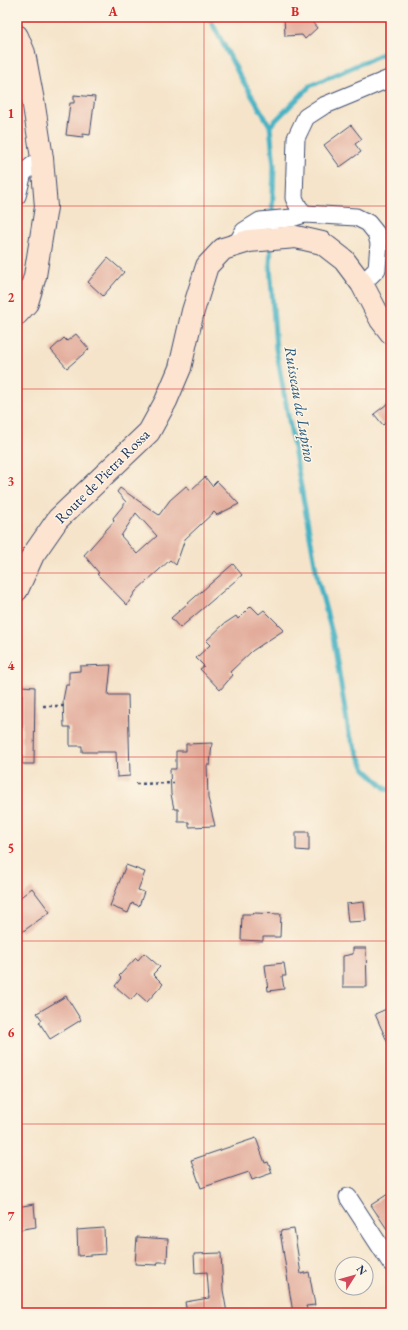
<svg xmlns="http://www.w3.org/2000/svg" width="408" height="1330" viewBox="0 0 408 1330" font-family="'EB Garamond',serif">
<style>
.lines{fill:none;stroke-linecap:round;stroke-linejoin:round}
.stream{stroke:#46b2c4;stroke-width:5}
.building{fill:#e2aa9a;fill-rule:evenodd}
.street-casing{stroke:#3c4a6e;stroke-width:19}
.secondary-casing{stroke:#3c4a6e;stroke-width:24}
.path{stroke:#3c4a6e;stroke-width:2.5;stroke-dasharray:3 3;stroke-linecap:butt}
.street{stroke:#fff;stroke-width:17}
.secondary{stroke:#fde4d1;stroke-width:22}
.grid{fill:none;stroke:#d62828;stroke-width:1;stroke-opacity:0.55}
.labels{text-anchor:middle;dominant-baseline:central;stroke-width:3;stroke-linejoin:round;paint-order:stroke}
.street-label{font-size:15px;fill:#1b2f5e;stroke:#fcf5e5}
.water-label{font-size:16px;font-style:italic;fill:#28567d;stroke:#fcf5e5}
.neatline{fill:none;stroke:#d62828;stroke-width:1.5}
.grid-label{font-size:13px;text-anchor:middle;font-weight:bold;fill:#d62828}
</style>
<rect width="100%" height="100%" fill="#fcf5e5"/>
<filter id="ink" filterUnits="userSpaceOnUse"><feTurbulence type="fractalNoise" baseFrequency=".025" numOctaves="2"/><feDisplacementMap in="SourceGraphic" scale="8" xChannelSelector="R" yChannelSelector="G"/><feConvolveMatrix kernelMatrix="1 2 1 2 8 2 1 2 1" color-interpolation-filters="sRGB"/></filter>
<filter id="wash" filterUnits="userSpaceOnUse"><feTurbulence type="fractalNoise" baseFrequency=".012" numOctaves="4" result="noise"/><feDisplacementMap in="SourceGraphic" scale="16" xChannelSelector="R" yChannelSelector="G"/><feGaussianBlur stdDeviation="0.9" result="paint"/><feColorMatrix in="noise" values="0 0 0 0 0 0 0 0 0 0 0 0 0 0 0 0 0 1.4 0 .05"/><feComposite in="paint" operator="in"/></filter>
<g filter="url(#wash)">
<rect width="100%" height="100%" fill="#f5e4ca"/>
<g class="lines">
<!-- stream -->
<path class="stream" d="M 209,17 L 240,76 L 270,126 L 274,166 L 272,218
M 270,126 L 310,86 L 391,50
M 271,244 L 270,265 L 276,349 L 318,580 L 333,637 L 349,734 L 365,769 L 385,788 L 391,791"/>
</g>
<g id="blocks">
<!-- building -->
<path class="building" d="M 284,17 L 308,17 L 317,28 L 305,39 L 302,35 L 285,36 Z
M 74,95 L 95,97 L 90,135 L 83,134 L 83,137 L 66,135 L 70,103 L 74,103 Z
M 351,125 L 362,139 L 355,144 L 361,152 L 340,167 L 324,145 Z
M 108,258 L 124,272 L 103,296 L 88,282 Z
M 76,334 L 89,349 L 67,368 L 51,350 L 64,338 L 67,341 Z
M 391,401 L 391,418 L 383,425 L 374,414 Z
M 205,477 L 212,486 L 217,481 L 239,504 L 217,515 L 214,512 L 185,539 L 176,565 L 170,560 L 136,591 L 127,605 L 97,574 L 99,573 L 84,555 L 114,521 L 113,518 L 126,502 L 117,492 L 120,488 L 159,515 L 170,500 L 186,486 L 191,490 ZM 136,513 L 157,536 L 137,554 L 121,536 Z
M 233,564 L 242,575 L 180,628 L 171,618 Z
M 251,606 L 259,614 L 264,610 L 284,630 L 252,651 L 230,672 L 233,675 L 220,690 L 200,669 L 204,666 L 196,658 L 210,645 L 206,641 L 224,624 L 236,616 L 238,619 Z
M 111,665 L 108,695 L 128,695 L 130,776 L 117,777 L 116,752 L 82,752 L 82,746 L 70,746 L 70,727 L 64,727 L 63,700 L 66,685 L 69,685 L 69,672 L 80,671 L 80,666 Z
M 22,686 L 35,687 L 34,764 L 22,764 Z
M 212,743 L 210,765 L 207,765 L 208,798 L 215,826 L 189,827 L 189,822 L 178,822 L 178,809 L 174,809 L 171,794 L 170,769 L 176,769 L 176,751 L 186,751 L 186,744 Z
M 296,832 L 309,832 L 309,851 L 296,850 Z
M 126,865 L 145,872 L 138,890 L 144,892 L 139,906 L 132,903 L 128,913 L 110,906 Z
M 32,888 L 50,912 L 22,932 L 17,926 L 17,900 Z
M 364,902 L 366,921 L 348,922 L 346,904 Z
M 254,913 L 281,914 L 280,937 L 263,937 L 263,941 L 241,940 L 242,914 L 253,914 Z
M 353,948 L 366,948 L 367,987 L 343,987 L 343,956 L 353,954 Z
M 144,953 L 160,967 L 153,974 L 163,984 L 147,1002 L 137,993 L 131,1000 L 115,986 L 121,978 L 119,976 L 136,958 L 138,960 Z
M 284,963 L 286,976 L 282,976 L 284,989 L 268,991 L 265,965 Z
M 66,996 L 81,1020 L 50,1039 L 39,1022 L 42,1020 L 37,1013 Z
M 391,1007 L 391,1050 L 375,1014 Z
M 256,1138 L 265,1163 L 268,1162 L 272,1173 L 252,1180 L 249,1172 L 201,1188 L 191,1160 Z
M 391,1192 L 391,1235 L 371,1205 Z
M 34,1204 L 36,1227 L 17,1230 L 17,1207 Z
M 104,1228 L 105,1254 L 78,1256 L 77,1230 Z
M 294,1229 L 301,1274 L 309,1272 L 315,1305 L 306,1306 L 308,1313 L 293,1313 L 280,1231 Z
M 137,1237 L 168,1239 L 167,1262 L 158,1262 L 157,1265 L 135,1264 Z
M 221,1253 L 223,1290 L 227,1313 L 187,1313 L 185,1302 L 209,1298 L 207,1272 L 195,1273 L 194,1254 Z"/>
</g>
</g>
<g filter="url(#ink)">
<use href="#blocks" fill-opacity="0" stroke="#3c4a6e" stroke-width="1"/>
<g class="lines">
<defs>
<path id="street" d="M 17,196 L 23,173 L 42,158
M 236,245 L 244,231 L 260,221 L 292,218 L 305,214
M 362,284 L 377,269 L 379,243 L 376,233 L 368,223 L 356,217 L 305,214 L 299,208 L 294,198 L 296,138 L 306,117 L 323,106 L 391,78
M 348,1197 L 391,1263"/>
<path id="secondary" d="M 17,36 L 24,53 L 34,106 L 42,158 L 46,207 L 35,276 L 27,303 L 17,314
M 17,590 L 33,555 L 58,519 L 149,432 L 166,401 L 180,368 L 193,311 L 207,266 L 223,249 L 249,241 L 296,237 L 322,243 L 344,260 L 362,284 L 381,320 L 391,333"/>
</defs>
<!-- street casing -->
<use href="#street" class="street-casing"/>
<!-- secondary casing -->
<use href="#secondary" class="secondary-casing"/>
<!-- path -->
<path class="path" d="M 43,706 L 67,706
M 136,784 L 174,783"/>
<!-- street -->
<use href="#street" class="street"/>
<!-- secondary -->
<use href="#secondary" class="secondary"/>
</g>
</g>
<!-- grid -->
<path class="grid" d="M 204,17 L 204,1313M 17,206 L 391,206M 17,389 L 391,389M 17,573 L 391,573M 17,757 L 391,757M 17,941 L 391,941M 17,1124 L 391,1124"/>
<g class="labels">
<!-- street labels -->
<g class="street-label">
<text transform="translate(102 476) rotate(-45)">Route de Pietra Rossa</text>
</g>
<!-- water labels -->
<g class="water-label">
<text transform="translate(300 404) rotate(80)">Ruisseau de Lupino</text>
</g>
</g>
<!-- margin -->
<rect width="408" height="1330" fill="none" stroke="#fcf5e5" stroke-width="44"/>
<!-- north arrow -->
<g transform="translate(354 1276) rotate(53)"><circle r="19" fill="#fcf5e5" stroke="#a2a6af"/>
<path d="M0-3L7 15L0 10L-7 15Z" fill="#d1495b"/>
<text y="-6" font-size="11" font-weight="bold" text-anchor="middle" fill="#1b2f5e">N</text>
</g>
<rect x="22" y="22" width="364" height="1286" class="neatline"/>
<g class="grid-label">
<text x="113" y="16">A</text>
<text x="295" y="16">B</text>
<text x="11" y="118">1</text>
<text x="11" y="302">2</text>
<text x="11" y="486">3</text>
<text x="11" y="670">4</text>
<text x="11" y="853">5</text>
<text x="11" y="1037">6</text>
<text x="11" y="1221">7</text>
</g>
</svg>
